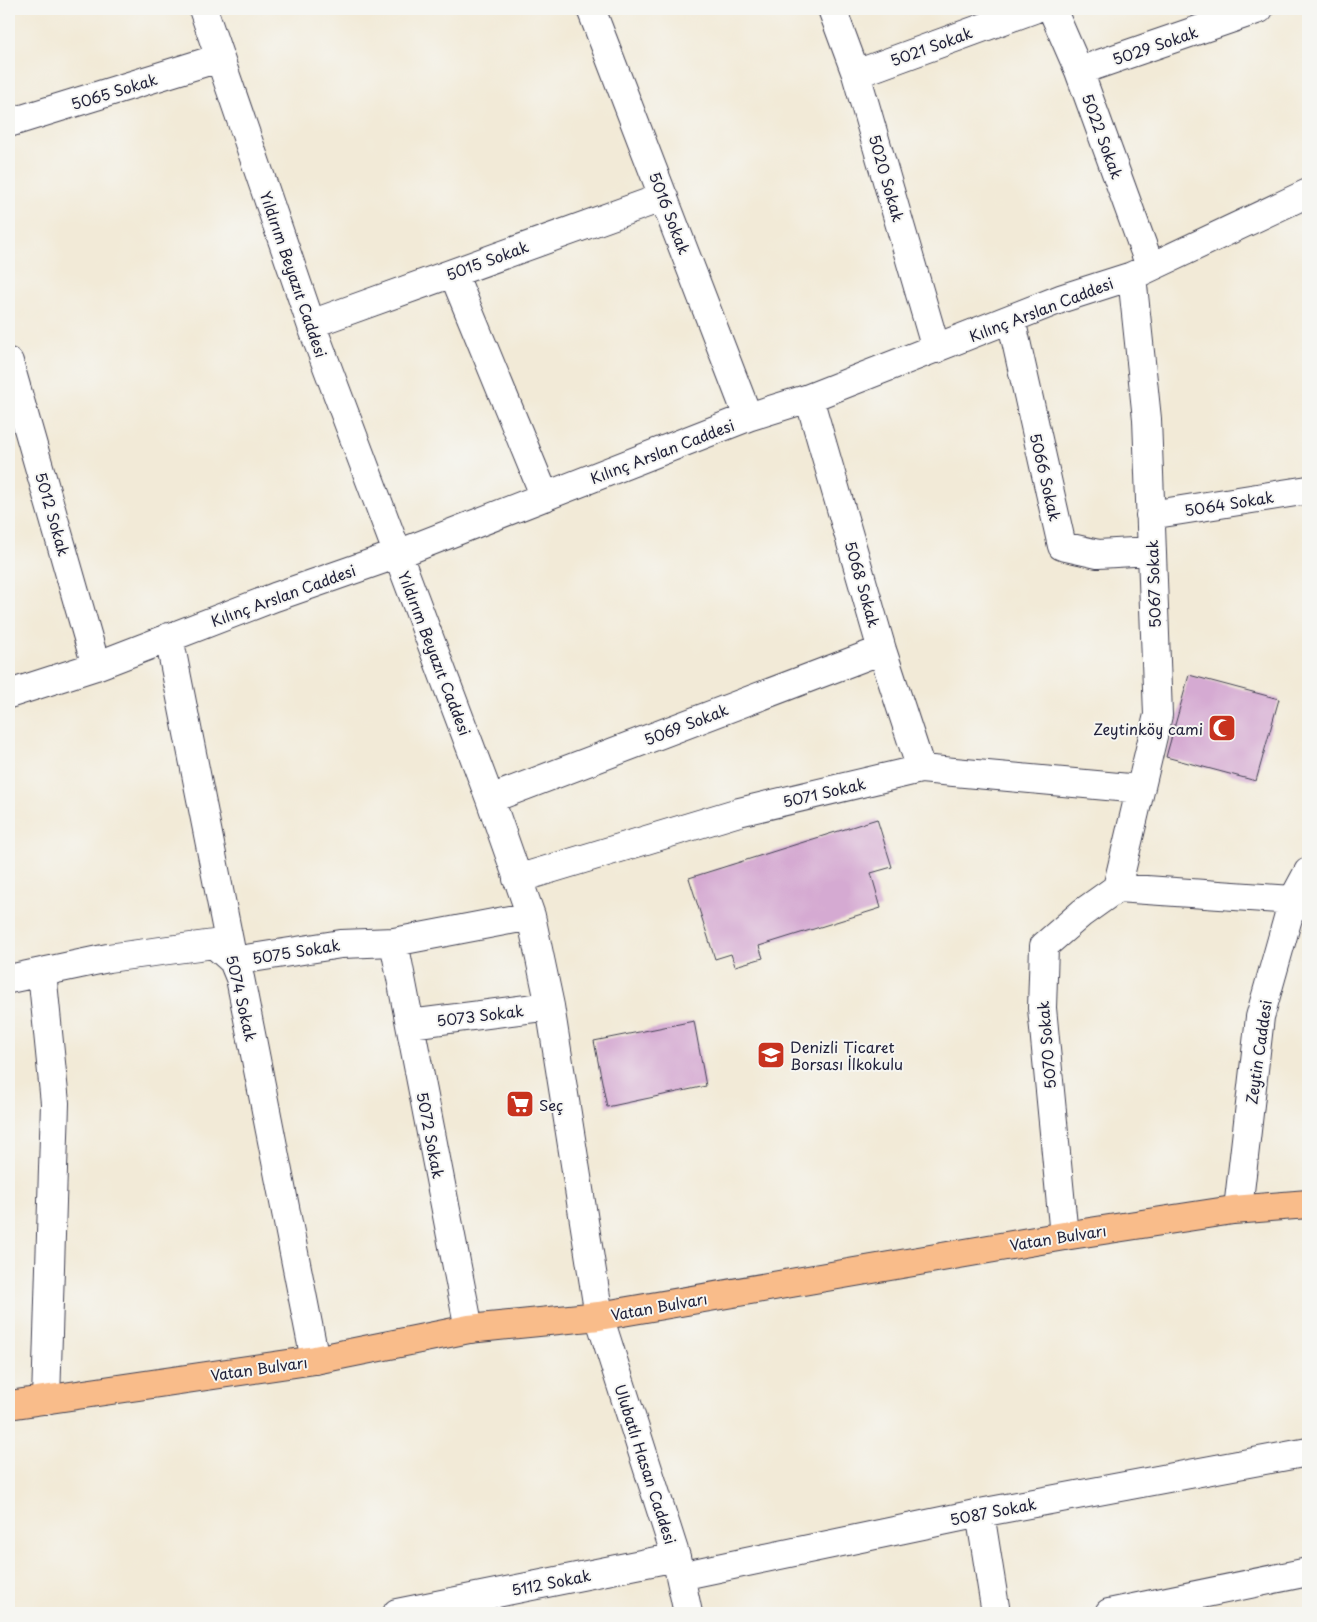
<svg xmlns="http://www.w3.org/2000/svg" width="1317" height="1622" viewBox="0 0 1317 1622" font-family="'Playpen Sans',sans-serif">
<style>
.building{fill:#d5aad2}
.lines{fill:none;stroke-linecap:round;stroke-linejoin:round}
.minor-casing{stroke:#414052;stroke-width:30}
.major-casing{stroke:#414052;stroke-width:30}
.minor{stroke:#fff;stroke-width:28}
.major{stroke:#f9bc8a;stroke-width:28}
.labels{text-anchor:middle;dominant-baseline:central;stroke-width:4;stroke-linejoin:round;paint-order:stroke}
.street-label{font-size:15px;fill:#22223b;stroke:#f6f6f2}
.poi-label{font-size:15px;fill:#22223b;stroke:#f6f6f2;text-anchor:start}
</style>
<rect width="100%" height="100%" fill="#f6f6f2"/>
<filter id="ink" filterUnits="userSpaceOnUse"><feTurbulence type="fractalNoise" baseFrequency=".02" numOctaves="2"/><feDisplacementMap in="SourceGraphic" scale="10" xChannelSelector="R" yChannelSelector="G"/><feConvolveMatrix kernelMatrix="1 2 1 2 8 2 1 2 1" color-interpolation-filters="sRGB"/></filter>
<filter id="wash" filterUnits="userSpaceOnUse"><feTurbulence type="fractalNoise" baseFrequency=".0096" numOctaves="4" result="noise"/><feDisplacementMap in="SourceGraphic" scale="20" xChannelSelector="R" yChannelSelector="G"/><feGaussianBlur stdDeviation="1.12" result="paint"/><feColorMatrix in="noise" values="0 0 0 0 0 0 0 0 0 0 0 0 0 0 0 0 0 1.4 0 .05"/><feComposite in="paint" operator="in"/></filter>
<g filter="url(#wash)">
<rect width="100%" height="100%" fill="#f2ead7"/>
<g id="blocks">
<!-- building -->
<path class="building" d="M 1189,675 L 1279,699 L 1256,781 L 1166,757 Z
M 877,819 L 892,867 L 871,873 L 881,908 L 759,946 L 763,958 L 735,966 L 731,954 L 715,959 L 689,878 Z
M 694,1021 L 706,1086 L 607,1107 L 594,1041 Z"/>
</g>
</g>
<g filter="url(#ink)">
<use href="#blocks" fill-opacity="0" stroke="#414052" stroke-width="1"/>
<g class="lines">
<defs>
<path id="minor" d="M 203,9 L 311,324 L 490,799 L 531,916 L 550,1006 L 599,1316 L 676,1557 L 688,1613
M 591,9 L 748,417
M 832,9 L 856,74 L 936,349
M 1052,9 L 1079,71 L 1150,266
M 1079,71 L 1259,9
M 856,74 L 1034,9
M 9,123 L 219,58
M 453,273 L 545,497
M 1011,319 L 1062,546 L 1098,554 L 1151,551
M 311,324 L 664,197
M 9,362 L 96,666
M 809,398 L 882,650 L 921,769
M 1150,515 L 1308,490
M 169,637 L 233,961 L 240,978 L 315,1360
M 9,694 L 96,666 L 275,597 L 398,554 L 748,417 L 809,398 L 1063,298 L 1132,276 L 1308,193
M 490,799 L 882,650
M 517,879 L 739,812 L 921,769 L 1140,789
M 1117,888 L 1158,715 L 1147,419 L 1132,276
M 1117,888 L 1293,900 L 1308,907
M 394,942 L 469,1329
M 42,972 L 55,1103 L 46,1400
M 9,979 L 108,958 L 214,944 L 233,961 L 341,944 L 394,942 L 531,916
M 410,1024 L 550,1006
M 1238,1209 L 1260,1017 L 1293,900 L 1308,872
M 1064,1236 L 1042,1008 L 1044,946 L 1082,913 L 1117,888
M 980,1513 L 996,1613
M 680,1576 L 980,1513 L 1308,1452
M 397,1613 L 676,1557
M 1109,1613 L 1308,1572"/>
<path id="major" d="M 9,1405 L 315,1360 L 469,1329 L 599,1316 L 1064,1236 L 1233,1210 L 1308,1204"/>
</defs>
<!-- minor casing -->
<use href="#minor" class="minor-casing"/>
<!-- major casing -->
<use href="#major" class="major-casing"/>
<!-- minor -->
<use href="#minor" class="minor"/>
<!-- major -->
<use href="#major" class="major"/>
</g>
</g>
<!-- icons -->
<defs>
<symbol id="mosque-square" viewBox="-11 -11 22 22"><rect x="-9" y="-9" width="18" height="18" rx="4" fill="#c8321e" stroke="#f6f6f2"/><path d="M3.5-4.9A6 6 0 1 0 3.5 4.9A5 5 0 1 1 3.5-4.9Z" fill="#fff"/></symbol>
<symbol id="school-square" viewBox="-11 -11 22 22"><rect x="-9" y="-9" width="18" height="18" rx="4" fill="#c8321e" stroke="#f6f6f2"/><path d="M0-5L7-2L0 1L-7-2ZM-4 1L0 2.5L4 1V4Q0 6-4 4Z" fill="#fff"/></symbol>
<symbol id="supermarket-square" viewBox="-11 -11 22 22"><rect x="-9" y="-9" width="18" height="18" rx="4" fill="#c8321e" stroke="#f6f6f2"/><path d="M-6-5.5h2.5l.6 2H6L4.5 2H-2.5L-4.4-4H-6ZM-1.5 3.2a1.3 1.3 0 1 0 .1 0ZM3 3.2a1.3 1.3 0 1 0 .1 0Z" fill="#fff"/></symbol>
</defs>
<g fill-rule="evenodd">
<use href="#mosque-square" x="1206" y="712" width="32" height="32"/>
<use href="#school-square" x="755" y="1039" width="32" height="32"/>
<use href="#supermarket-square" x="504" y="1088" width="32" height="32"/>
</g>
<g class="labels">
<!-- street labels -->
<g class="street-label">
<text transform="translate(1155 45) rotate(-19)">5029 Sokak</text>
<text transform="translate(931 46) rotate(-20)">5021 Sokak</text>
<text transform="translate(114 91) rotate(-17)">5065 Sokak</text>
<text transform="translate(1103 136) rotate(70)">5022 Sokak</text>
<text transform="translate(887 178) rotate(74)">5020 Sokak</text>
<text transform="translate(670 213) rotate(69)">5016 Sokak</text>
<text transform="translate(487 260) rotate(-20)">5015 Sokak</text>
<text transform="translate(294 274) rotate(71)">Yıldırım Beyazıt Caddesi</text>
<text transform="translate(1041 309) rotate(-21)">Kılınç Arslan Caddesi</text>
<text transform="translate(662 451) rotate(-21)">Kılınç Arslan Caddesi</text>
<text transform="translate(1046 477) rotate(77)">5066 Sokak</text>
<text transform="translate(1229 503) rotate(-9)">5064 Sokak</text>
<text transform="translate(53 514) rotate(74)">5012 Sokak</text>
<text transform="translate(863 584) rotate(74)">5068 Sokak</text>
<text transform="translate(1153 584) rotate(-92)">5067 Sokak</text>
<text transform="translate(283 595) rotate(-20)">Kılınç Arslan Caddesi</text>
<text transform="translate(435 653) rotate(69)">Yıldırım Beyazıt Caddesi</text>
<text transform="translate(686 724) rotate(-21)">5069 Sokak</text>
<text transform="translate(824 792) rotate(-13)">5071 Sokak</text>
<text transform="translate(296 951) rotate(-9)">5075 Sokak</text>
<text transform="translate(242 998) rotate(77)">5074 Sokak</text>
<text transform="translate(480 1015) rotate(-7)">5073 Sokak</text>
<text transform="translate(1046 1045) rotate(-95)">5070 Sokak</text>
<text transform="translate(1258 1052) rotate(-82)">Zeytin Caddesi</text>
<text transform="translate(431 1135) rotate(79)">5072 Sokak</text>
<text transform="translate(1058 1237) rotate(-9)">Vatan Bulvarı</text>
<text transform="translate(659 1306) rotate(-10)">Vatan Bulvarı</text>
<text transform="translate(259 1368) rotate(-8)">Vatan Bulvarı</text>
<text transform="translate(646 1464) rotate(72)">Ulubatlı Hasan Caddesi</text>
<text transform="translate(993 1511) rotate(-11)">5087 Sokak</text>
<text transform="translate(551 1582) rotate(-11)">5112 Sokak</text>
</g>
<!-- poi labels -->
<g class="poi-label">
<text x="1203" y="728" text-anchor="end">Zeytinköy cami</text>
<text x="790" y="1046">Denizli Ticaret<tspan x="790" dy="17">Borsası İlkokulu</tspan></text>
<text x="539" y="1104">Seç</text>
</g>
</g>
<!-- margin -->
<rect width="1317" height="1622" fill="none" stroke="#f6f6f2" stroke-width="30"/>
</svg>
